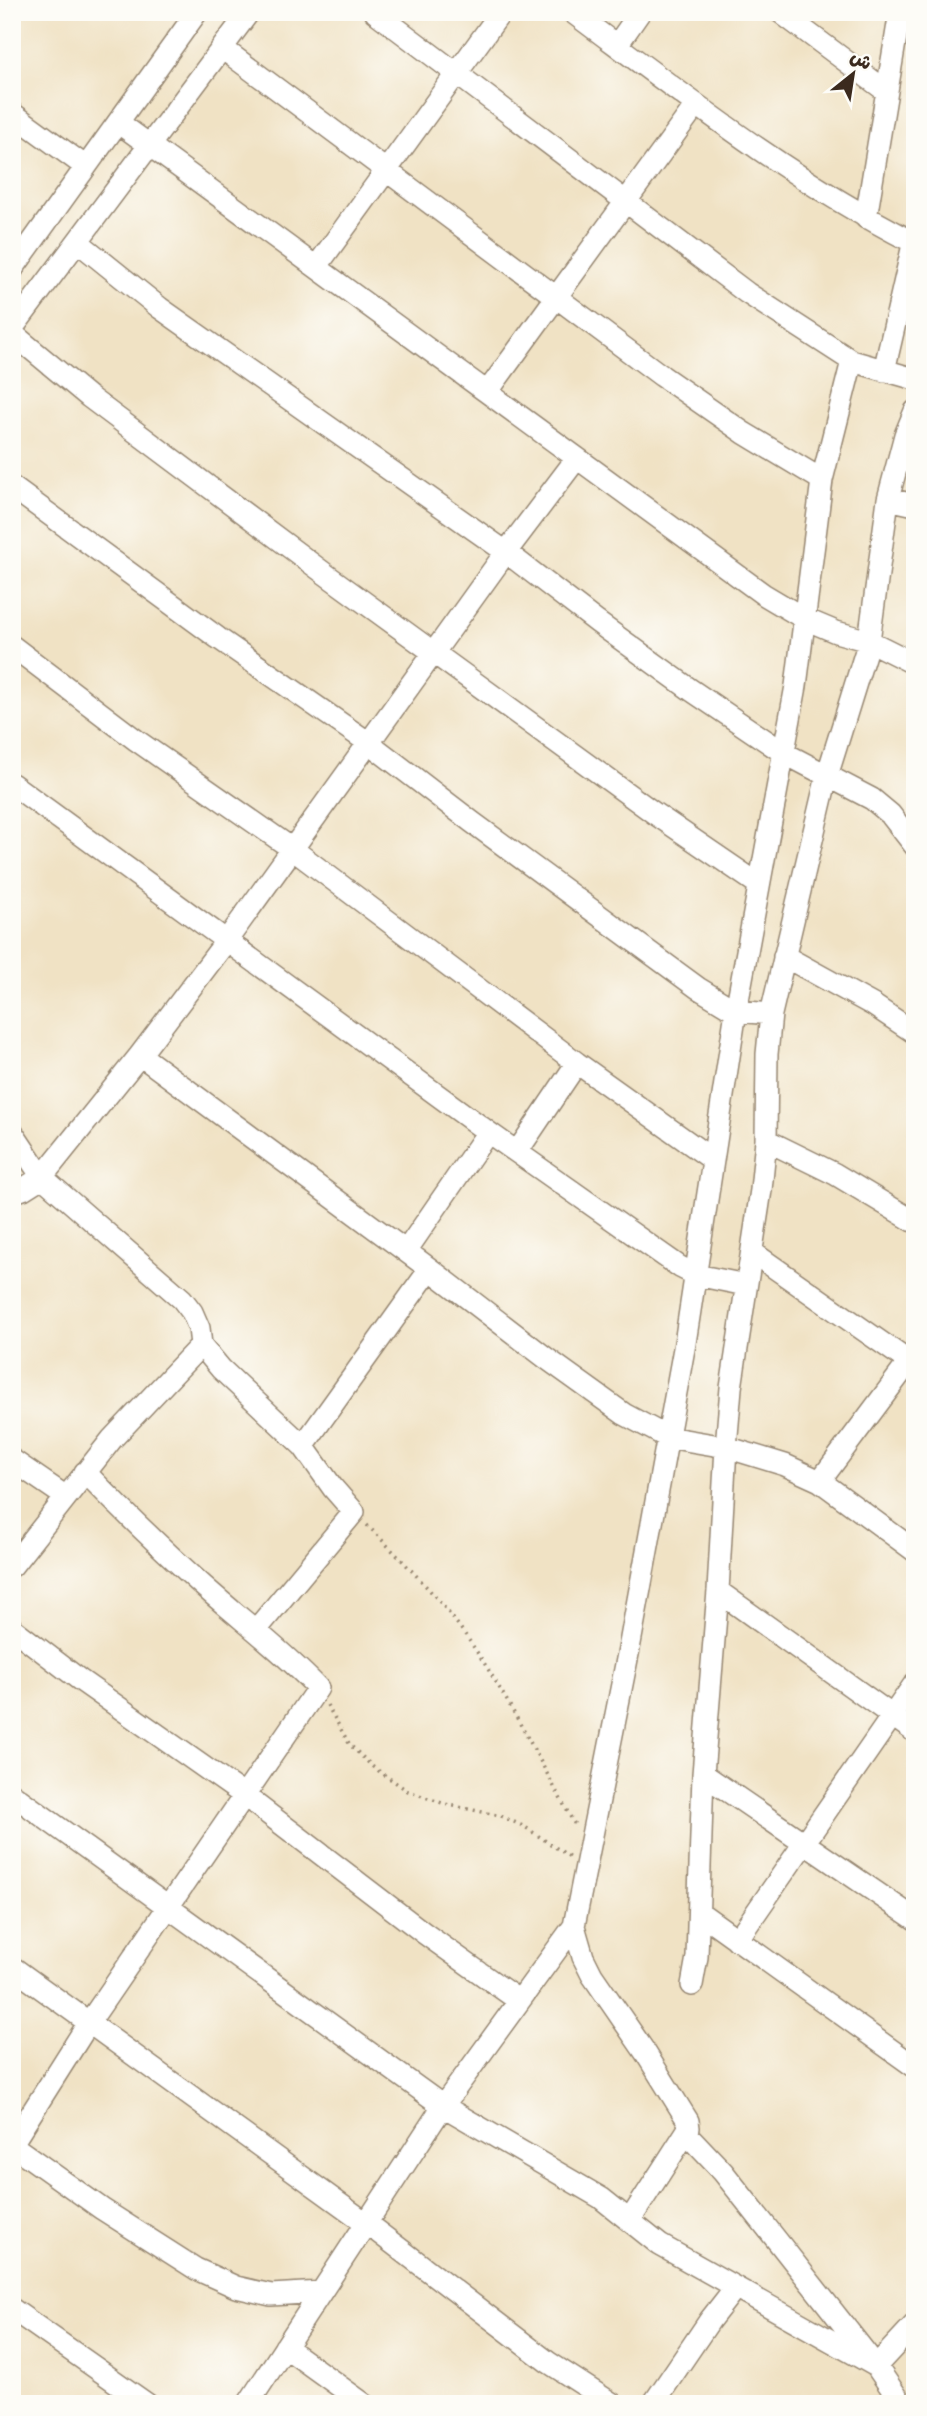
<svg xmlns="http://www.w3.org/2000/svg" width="927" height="2416" viewBox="0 0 927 2416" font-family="Pangolin,'Playpen Sans Arabic',sans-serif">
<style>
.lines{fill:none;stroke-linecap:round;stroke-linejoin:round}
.minor-casing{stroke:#968671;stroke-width:24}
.path{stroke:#968671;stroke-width:3.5;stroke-dasharray:2 5;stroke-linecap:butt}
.minor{stroke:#fff;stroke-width:21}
</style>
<rect width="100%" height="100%" fill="#fdfcf7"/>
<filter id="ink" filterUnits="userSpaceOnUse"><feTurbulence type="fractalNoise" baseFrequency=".0143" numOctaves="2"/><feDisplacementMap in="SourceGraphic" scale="14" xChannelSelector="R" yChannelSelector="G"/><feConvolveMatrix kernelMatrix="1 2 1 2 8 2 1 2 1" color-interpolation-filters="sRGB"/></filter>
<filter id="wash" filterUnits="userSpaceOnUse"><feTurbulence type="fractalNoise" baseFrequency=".00686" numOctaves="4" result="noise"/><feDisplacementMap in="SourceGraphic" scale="28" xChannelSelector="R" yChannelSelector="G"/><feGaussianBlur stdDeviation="1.57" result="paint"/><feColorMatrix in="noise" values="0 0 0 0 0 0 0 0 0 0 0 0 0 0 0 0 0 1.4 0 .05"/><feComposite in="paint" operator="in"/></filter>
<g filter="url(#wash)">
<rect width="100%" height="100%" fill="#f0e2c4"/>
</g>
<g filter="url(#ink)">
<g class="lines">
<defs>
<path id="minor" d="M 375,12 L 747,293 L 852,361 L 915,379
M 572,12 C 682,94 791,180 913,242
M 780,12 L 886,91
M 617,45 L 640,12
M 222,48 L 662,376 L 744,433 L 822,480
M 12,113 L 86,167
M 119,123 L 763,594 L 805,619 L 836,632 L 869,641 L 915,664
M 866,218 L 900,12
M 78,242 L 160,308 L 506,552 L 597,622 L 691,690 L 784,753 L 872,799 L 890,814 L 915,846
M 317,266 L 501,12
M 12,270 L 197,12
M 12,329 L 249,12
M 12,333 L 89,397 L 324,573 L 654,813 L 758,884
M 884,371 L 915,236
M 488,391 L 696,105
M 12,487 L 218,638 L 369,743 L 472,822 L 698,988 L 736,1011 L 771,1014
M 888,499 L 915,505
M 12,646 L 136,740 L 291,848 L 577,1063 L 713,1160
M 12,784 L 488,1132 L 680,1267 L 696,1275 L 746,1285
M 784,956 L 873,1005 L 915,1033
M 140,1055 L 430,1269 L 546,1358 L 624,1414 L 667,1437 L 726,1447 L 785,1465 L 820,1481 L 915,1551
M 12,1132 L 42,1177 L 182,1299 L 192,1312 L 199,1328 L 201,1345 L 221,1369 L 303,1446 L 333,1488 L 354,1512 L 256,1630
M 766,1140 L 835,1174 L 915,1222
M 517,1152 L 577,1063
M 12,1193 L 23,1189 L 42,1177 L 140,1055 L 227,940 L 506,552 L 577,458
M 406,1251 L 488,1132
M 752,1252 L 915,1366
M 303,1446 L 430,1269
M 12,1460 L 66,1497
M 820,1481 L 909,1362
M 12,1566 L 112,1439 L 201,1345
M 718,1591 L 915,1732
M 12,1628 L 80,1680 L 245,1796 L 424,1933 L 518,2000
M 703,1774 L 915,1919
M 12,1794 L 443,2106 L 601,2198 L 660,2245 L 876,2366
M 699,1912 L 915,2067
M 574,1926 L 583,1957 L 592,1975 L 645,2052 L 688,2121 L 689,2128 L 630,2220
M 737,1940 L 915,1683
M 12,1967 L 366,2223 L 548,2362 L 613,2404
M 692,1985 L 697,1957 L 703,1774 L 718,1591 L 726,1447 L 731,1388 L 761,1190 L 766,1140 L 767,1054 L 771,1014 L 827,776 L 869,641 L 888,499 L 905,435 L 915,411
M 686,2133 L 723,2172 L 876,2366 L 902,2404
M 12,2144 L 88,2024 L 318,1688 C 282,1650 240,1619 201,1584 C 161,1548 123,1511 85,1472
M 12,2145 L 102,2209 L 196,2269 L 236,2287 L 271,2295 L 321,2292
M 12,2309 L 147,2404
M 285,2347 L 364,2404
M 876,2366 L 915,2324
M 248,2404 L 443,2106 L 574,1926 L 629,1649 L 685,1343 L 736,1011 L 796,686 L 822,480 L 852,361
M 653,2404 L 710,2320 L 735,2288"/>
</defs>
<!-- minor casing -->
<use href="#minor" class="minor-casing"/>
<!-- path -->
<path class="path" d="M 367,1525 C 400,1558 434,1592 461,1629 C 506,1691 538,1759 575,1825
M 327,1705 L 350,1745 L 373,1767 L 408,1791 L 445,1804 L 501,1816 L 525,1827 L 570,1857"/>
<!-- minor -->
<use href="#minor" class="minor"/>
</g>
</g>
<!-- margin -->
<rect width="927" height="2416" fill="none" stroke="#fdfcf7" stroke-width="42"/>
<!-- north arrow -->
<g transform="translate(853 74) rotate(30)" stroke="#fdfcf7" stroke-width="5" paint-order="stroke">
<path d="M0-5L12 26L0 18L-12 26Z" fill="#3b2a1e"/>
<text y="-10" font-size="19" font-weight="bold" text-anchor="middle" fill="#3b2a1e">ش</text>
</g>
</svg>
